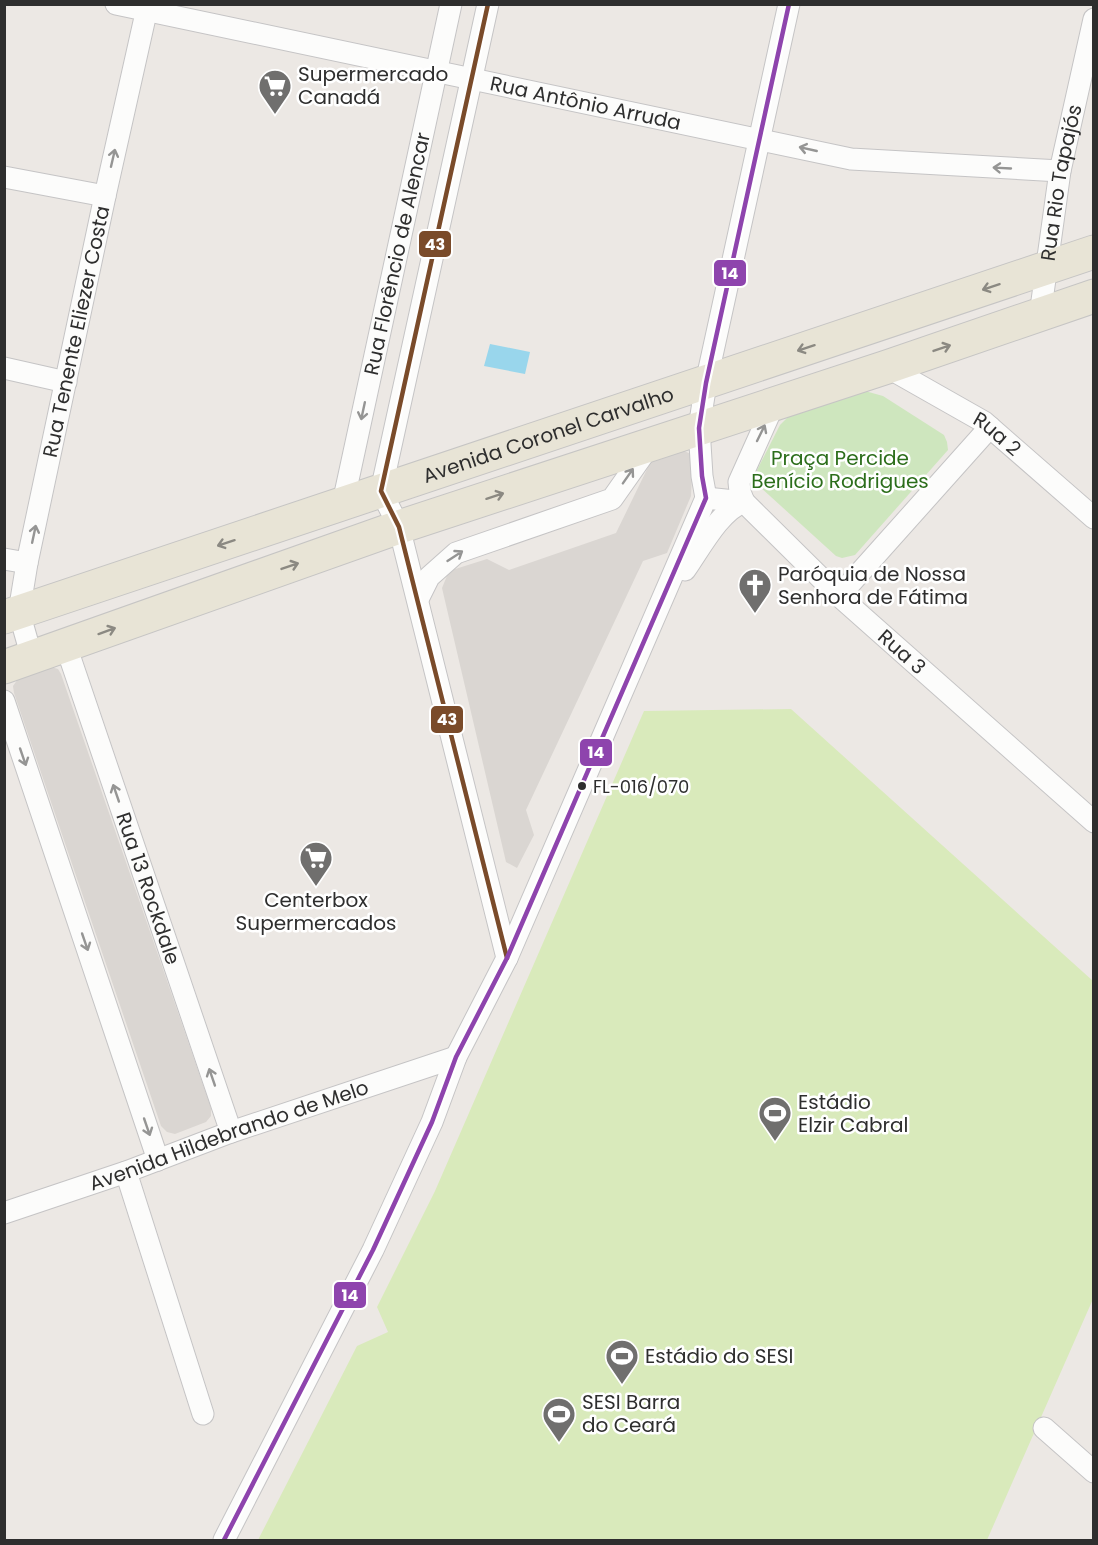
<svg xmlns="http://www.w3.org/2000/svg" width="1098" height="1545" viewBox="0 0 1098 1545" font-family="Poppins,sans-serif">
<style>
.green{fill:#cee6be}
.pitch{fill:#d9eabb}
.plaza{fill:#dad6d2}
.water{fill:#99d6ec}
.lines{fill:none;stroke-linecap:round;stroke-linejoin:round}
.minor-casing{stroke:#c5c4c5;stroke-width:23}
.primary-casing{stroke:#c6c5c4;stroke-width:35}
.minor{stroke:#fcfcfb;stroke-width:21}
.primary{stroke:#e8e4d6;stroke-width:33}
.bus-1-casing{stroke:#fff;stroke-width:9}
.bus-2-casing{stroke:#fff;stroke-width:9}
.bus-1{stroke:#7a4b2a;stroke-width:4.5}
.bus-2{stroke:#8e44ad;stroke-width:4.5}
.oneway{stroke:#959594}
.oneway2{stroke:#8b8982}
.bus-dot{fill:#2e2e2e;stroke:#fff;stroke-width:2}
.labels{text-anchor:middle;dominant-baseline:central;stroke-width:5;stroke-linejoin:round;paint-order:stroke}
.bus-label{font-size:18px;fill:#2e2e2e;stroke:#fff;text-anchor:start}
.poi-label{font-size:20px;fill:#2e2e2e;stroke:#fff;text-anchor:start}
.street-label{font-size:20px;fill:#2e2e2e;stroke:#fff}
.park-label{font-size:20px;fill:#2c6e1b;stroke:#fff}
.line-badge{stroke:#fff;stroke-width:2}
.badge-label{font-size:16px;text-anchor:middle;font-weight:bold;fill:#fff}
</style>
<rect width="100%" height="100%" fill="#ece8e4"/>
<!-- green -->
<path class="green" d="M 865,391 L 883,396 L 944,435 L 947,442 L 948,450 L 855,555 L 842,558 L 836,556 L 759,486 L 755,480 L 757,470 L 780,425 L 790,415 Z"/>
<!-- pitch -->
<path class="pitch" d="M 791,709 L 1093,981 L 1093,1299 L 987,1540 L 258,1540 L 357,1346 L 388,1332 L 377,1307 L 435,1191 L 644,711 Z"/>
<!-- plaza -->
<path class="plaza" d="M 682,450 L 693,455 L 691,496 L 667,553 L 643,561 L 526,810 L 534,835 L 517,868 L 506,862 L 442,588 L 449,571 L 487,559 L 509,570 L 616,533 L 652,459 Z
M 48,666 L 58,669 L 61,674 L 211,1108 L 211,1116 L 206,1122 L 175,1134 L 167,1132 L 161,1126 L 14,693 L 13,686 L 20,676 Z"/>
<!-- water -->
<path class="water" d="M 490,344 L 530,352 L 525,374 L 484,366 Z"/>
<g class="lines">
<defs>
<g id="minor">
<path id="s1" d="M 116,4 L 851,159 L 1060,171"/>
<path d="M 488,4 L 381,491 L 399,527 L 507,958"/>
<path d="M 4,177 L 105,196"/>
<path id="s2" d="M 1040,315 L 1060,171 L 1094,19"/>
<path id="s3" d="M 887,367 L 984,422 L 1094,518"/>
<path d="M 4,368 L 66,382"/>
<path id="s4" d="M 706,498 L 744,502 L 839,596 L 1094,822"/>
<path d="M 744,502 L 740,492 L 739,482 L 774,404"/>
<path id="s5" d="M 343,503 L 451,4"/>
<path d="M 4,559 L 27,563"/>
<path d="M 685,570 C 700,549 720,510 744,502"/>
<path d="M 839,596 L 990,427"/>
<path d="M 418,599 L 429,577 L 456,553 L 612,499 L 650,445"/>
<path id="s6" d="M 66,646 L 231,1132"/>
<path id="s7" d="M 32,658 L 19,612 L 27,563 L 105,196 L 148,4"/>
<path d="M 4,701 L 158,1160"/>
<path d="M 126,1172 L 203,1414"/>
<path id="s8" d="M 4,1213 L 126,1172 L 231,1132 L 456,1057"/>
<path d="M 1044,1428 L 1094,1472"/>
<path d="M 224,1540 L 373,1250 L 432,1122 L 456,1057 L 507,958 L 706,498 L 702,476 L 699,428 L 706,383 L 789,4"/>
</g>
<g id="primary">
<path id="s9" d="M 4,617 L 1094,252"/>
<path d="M 4,667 L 399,527 L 887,367 L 1094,296"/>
</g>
</defs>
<!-- minor casing -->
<use href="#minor" class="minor-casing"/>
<!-- primary casing -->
<use href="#primary" class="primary-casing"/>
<!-- minor -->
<use href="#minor" class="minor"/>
<!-- primary -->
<use href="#primary" class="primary"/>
<defs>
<path id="bus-1" d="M 488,4 L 381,491 L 399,527 L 507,958"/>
<path id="bus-2" d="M 224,1540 L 373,1250 L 432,1122 L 456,1057 L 507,958 L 706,498 L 702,476 L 699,428 L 706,383 L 789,4"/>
</defs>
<!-- bus-1 casing -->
<use href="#bus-1" class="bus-1-casing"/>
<!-- bus-2 casing -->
<use href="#bus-2" class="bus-2-casing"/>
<!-- bus-1 -->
<use href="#bus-1" class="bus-1"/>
<!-- bus-2 -->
<use href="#bus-2" class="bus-2"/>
</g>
<!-- one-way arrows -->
<defs><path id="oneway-shaft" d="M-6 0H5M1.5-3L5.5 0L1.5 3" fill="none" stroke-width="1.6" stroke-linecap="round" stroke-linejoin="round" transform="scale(1.5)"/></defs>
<g class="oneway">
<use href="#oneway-shaft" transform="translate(808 149) rotate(-167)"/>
<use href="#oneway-shaft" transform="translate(113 158) rotate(-77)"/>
<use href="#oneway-shaft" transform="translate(1002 168) rotate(-177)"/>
<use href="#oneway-shaft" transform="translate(363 411) rotate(102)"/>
<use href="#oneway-shaft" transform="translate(761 433) rotate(-64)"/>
<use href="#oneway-shaft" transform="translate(628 476) rotate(-55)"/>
<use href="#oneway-shaft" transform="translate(34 534) rotate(-78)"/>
<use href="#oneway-shaft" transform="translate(455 556) rotate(-33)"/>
<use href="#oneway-shaft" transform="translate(23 757) rotate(71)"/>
<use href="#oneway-shaft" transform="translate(116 793) rotate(-109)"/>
<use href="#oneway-shaft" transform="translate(85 942) rotate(71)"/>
<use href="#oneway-shaft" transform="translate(212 1077) rotate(-109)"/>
<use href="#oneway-shaft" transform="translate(147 1127) rotate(71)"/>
</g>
<g class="oneway2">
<use href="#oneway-shaft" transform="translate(991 287) rotate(162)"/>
<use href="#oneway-shaft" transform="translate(806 348) rotate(162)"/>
<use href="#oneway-shaft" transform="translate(942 348) rotate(-19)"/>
<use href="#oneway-shaft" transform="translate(495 496) rotate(-18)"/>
<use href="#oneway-shaft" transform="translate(226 543) rotate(162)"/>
<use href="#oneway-shaft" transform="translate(290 566) rotate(-19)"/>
<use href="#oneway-shaft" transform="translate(107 631) rotate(-20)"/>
</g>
<!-- icons -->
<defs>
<symbol id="supermarket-pin" viewBox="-11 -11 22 30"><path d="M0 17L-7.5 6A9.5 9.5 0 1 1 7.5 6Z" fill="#706f6e" stroke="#fff"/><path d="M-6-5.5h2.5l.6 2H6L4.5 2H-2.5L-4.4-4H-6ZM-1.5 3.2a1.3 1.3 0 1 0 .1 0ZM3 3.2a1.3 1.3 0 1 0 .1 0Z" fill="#fff"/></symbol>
<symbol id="church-pin" viewBox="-11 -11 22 30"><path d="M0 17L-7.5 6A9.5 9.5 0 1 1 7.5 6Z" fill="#706f6e" stroke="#fff"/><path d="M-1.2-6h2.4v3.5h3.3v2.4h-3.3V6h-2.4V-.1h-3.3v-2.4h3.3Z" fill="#fff"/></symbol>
<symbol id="stadium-pin" viewBox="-11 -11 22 30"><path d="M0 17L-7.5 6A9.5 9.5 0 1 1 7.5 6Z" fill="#706f6e" stroke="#fff"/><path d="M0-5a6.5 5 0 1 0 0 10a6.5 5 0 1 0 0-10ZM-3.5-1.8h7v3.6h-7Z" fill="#fff"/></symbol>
</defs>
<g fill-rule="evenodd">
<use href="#supermarket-pin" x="256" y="67" width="38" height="52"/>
<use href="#church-pin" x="736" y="566" width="38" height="52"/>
<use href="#supermarket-pin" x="297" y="839" width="38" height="52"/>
<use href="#stadium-pin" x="756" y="1094" width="38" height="52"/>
<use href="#stadium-pin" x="603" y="1337" width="38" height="52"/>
<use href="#stadium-pin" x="540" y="1395" width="38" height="52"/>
</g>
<!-- markers -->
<circle class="bus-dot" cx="582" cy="786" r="5"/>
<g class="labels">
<!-- bus labels -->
<g class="bus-label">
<text x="593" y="786">FL-016/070</text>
</g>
<!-- poi labels -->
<g class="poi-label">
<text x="298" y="74">Supermercado<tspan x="298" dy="23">Canadá</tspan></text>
<text x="778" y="574">Paróquia de Nossa<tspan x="778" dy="23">Senhora de Fátima</tspan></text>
<text x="316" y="900" text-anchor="middle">Centerbox<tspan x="316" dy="23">Supermercados</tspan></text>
<text x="798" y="1102">Estádio<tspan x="798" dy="23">Elzir Cabral</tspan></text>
<text x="645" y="1356">Estádio do SESI</text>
<text x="582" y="1402">SESI Barra<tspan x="582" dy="23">do Ceará</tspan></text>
</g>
<!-- street labels -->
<g class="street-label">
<text stroke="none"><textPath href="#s1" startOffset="480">Rua Antônio Arruda</textPath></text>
<text stroke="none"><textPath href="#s2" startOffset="134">Rua Rio Tapajós</textPath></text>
<text stroke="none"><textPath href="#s5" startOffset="255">Rua Florêncio de Alencar</textPath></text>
<text stroke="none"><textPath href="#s7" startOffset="334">Rua Tenente Eliezer Costa</textPath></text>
<text stroke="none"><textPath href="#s9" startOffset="574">Avenida Coronel Carvalho</textPath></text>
<text stroke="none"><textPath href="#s3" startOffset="129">Rua 2</textPath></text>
<text stroke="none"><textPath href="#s4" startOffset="256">Rua 3</textPath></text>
<text stroke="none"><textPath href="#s6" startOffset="256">Rua 13 Rockdale</textPath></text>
<text stroke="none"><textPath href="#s8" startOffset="238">Avenida Hildebrando de Melo</textPath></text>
</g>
<!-- park labels -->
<g class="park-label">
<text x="840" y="458">Praça Percide<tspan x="840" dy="23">Benício Rodrigues</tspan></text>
</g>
</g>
<g class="line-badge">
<rect x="418" y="230" width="34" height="28" rx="6" fill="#7a4b2a"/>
<rect x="713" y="259" width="34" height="28" rx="6" fill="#8e44ad"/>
<rect x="430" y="705" width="34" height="29" rx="6" fill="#7a4b2a"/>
<rect x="579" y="738" width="34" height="29" rx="6" fill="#8e44ad"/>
<rect x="333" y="1281" width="34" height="28" rx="6" fill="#8e44ad"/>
</g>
<g class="badge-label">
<text x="435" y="250">43</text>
<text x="730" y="279">14</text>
<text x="447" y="725">43</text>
<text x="596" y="758">14</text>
<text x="350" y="1301">14</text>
</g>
<!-- border -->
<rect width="1098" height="1545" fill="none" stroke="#2e2e2e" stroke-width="12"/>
</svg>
